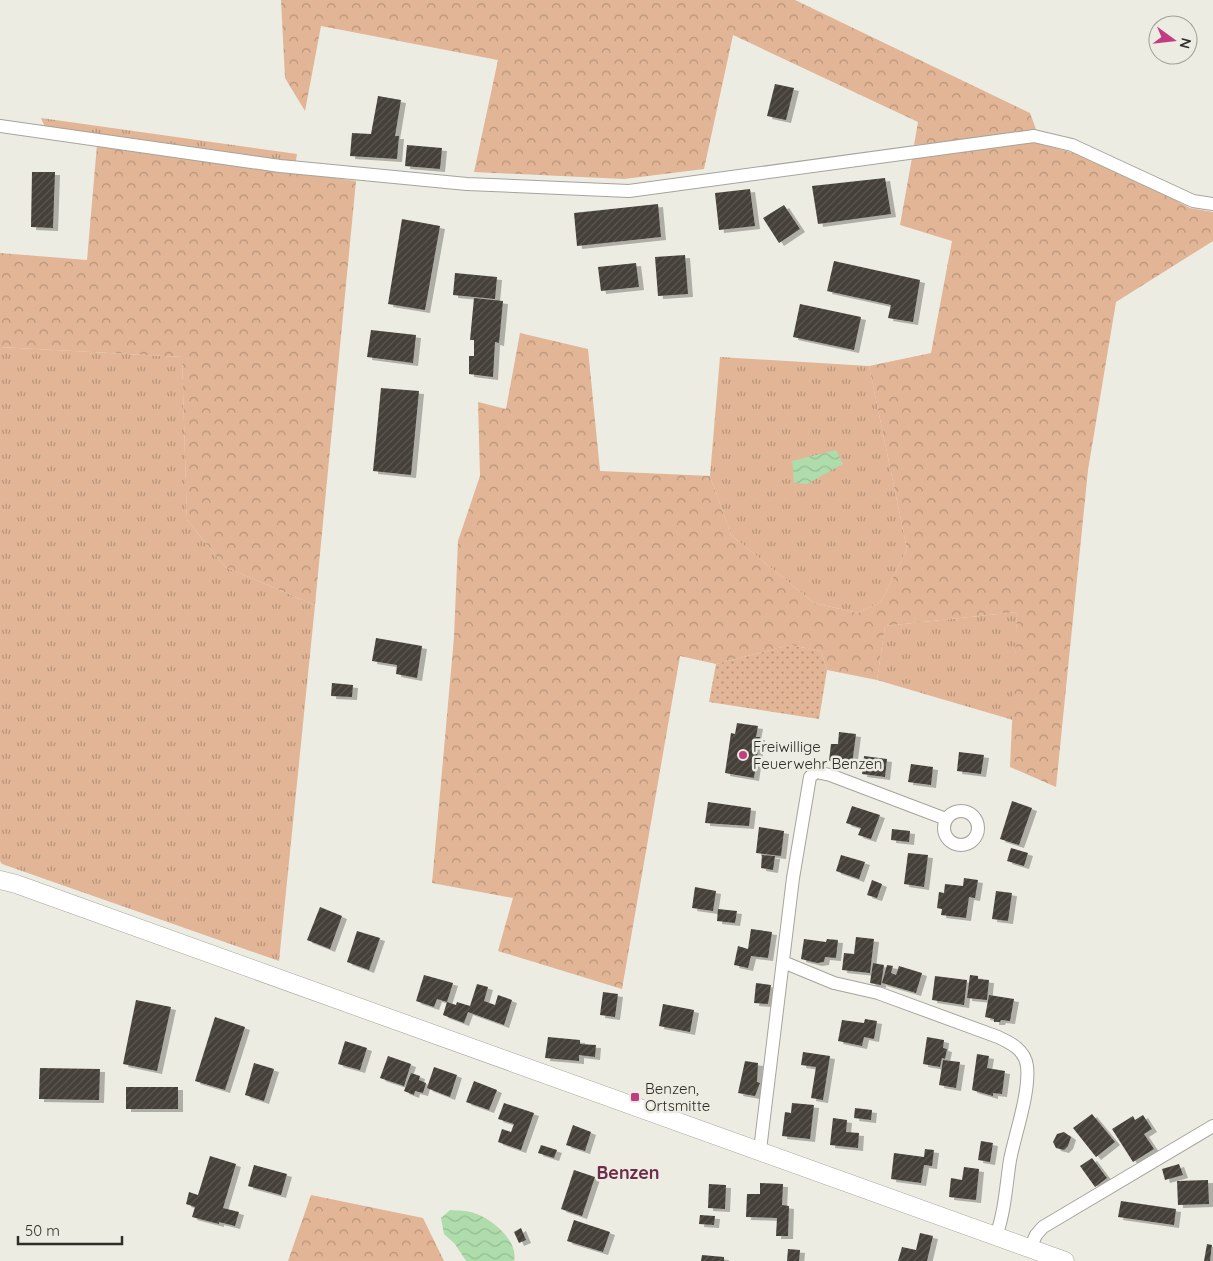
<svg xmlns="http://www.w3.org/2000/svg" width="1213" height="1261" viewBox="0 0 1213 1261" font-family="Quicksand,sans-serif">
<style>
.grass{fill:url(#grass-tufts)}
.forest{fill:url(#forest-crowns)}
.park{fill:url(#park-dots)}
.water{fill:url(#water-waves)}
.building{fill:url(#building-hatch);filter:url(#shadow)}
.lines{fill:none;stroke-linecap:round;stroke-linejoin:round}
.street-casing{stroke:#a5a49b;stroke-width:14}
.secondary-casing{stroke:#a5a49b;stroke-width:19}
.street{stroke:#fff;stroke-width:12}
.secondary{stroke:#fff;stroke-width:18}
.poi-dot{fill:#c13c80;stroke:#edece2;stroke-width:2}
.labels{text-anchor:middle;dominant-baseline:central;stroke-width:5;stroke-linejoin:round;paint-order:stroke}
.poi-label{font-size:15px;fill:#2d2d29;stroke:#edece2;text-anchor:start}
.quarter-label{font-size:18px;font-weight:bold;fill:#6e2c4b;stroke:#edece2}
</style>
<defs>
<pattern id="grass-tufts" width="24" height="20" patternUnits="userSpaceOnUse" patternTransform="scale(1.25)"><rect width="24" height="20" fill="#e1b595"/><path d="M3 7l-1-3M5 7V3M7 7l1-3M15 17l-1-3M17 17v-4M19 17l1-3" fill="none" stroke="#b7947a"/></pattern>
<pattern id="forest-crowns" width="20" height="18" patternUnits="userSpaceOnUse" patternTransform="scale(1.25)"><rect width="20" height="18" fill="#e1b595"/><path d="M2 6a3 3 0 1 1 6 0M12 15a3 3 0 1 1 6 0" fill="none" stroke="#b7947a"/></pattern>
<pattern id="park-dots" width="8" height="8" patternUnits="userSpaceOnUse" patternTransform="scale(1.25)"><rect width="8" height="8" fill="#e1b595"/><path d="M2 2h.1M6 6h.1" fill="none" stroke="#b7947a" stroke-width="1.8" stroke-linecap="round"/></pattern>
<pattern id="water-waves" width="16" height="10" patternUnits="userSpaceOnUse" patternTransform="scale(1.25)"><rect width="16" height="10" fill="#aedcab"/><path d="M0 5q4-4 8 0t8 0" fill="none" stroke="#96bd93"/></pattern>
<pattern id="building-hatch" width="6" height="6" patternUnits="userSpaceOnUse" patternTransform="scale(1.25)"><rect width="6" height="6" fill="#443f39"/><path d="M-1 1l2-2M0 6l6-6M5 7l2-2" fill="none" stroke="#5d5954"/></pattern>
<filter id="shadow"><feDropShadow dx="5" dy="3" stdDeviation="0" flood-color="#0004"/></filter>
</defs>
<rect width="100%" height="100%" fill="#edece2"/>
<!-- grass -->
<path class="grass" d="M 41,118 L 297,154 L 294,173 L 50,139 Z
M 0,347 L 182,357 L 187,520 L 225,567 L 315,605 L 279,961 L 2,864 L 0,861 Z
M 720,357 L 869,366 L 907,549 L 881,602 L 858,613 L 814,603 L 731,535 L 710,476 Z
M 1017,612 L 1013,720 L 877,680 L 885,626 Z"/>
<!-- forest -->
<path class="forest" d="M 281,0 L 795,0 L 1030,113 L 1037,132 L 914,145 L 918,122 L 733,35 L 704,169 L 624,179 L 474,172 L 498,60 L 321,26 L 305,111 L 285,78 Z
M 1030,141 L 1102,161 L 1190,208 L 1213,212 L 1213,241 L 1116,302 L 1088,470 L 1056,787 L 1010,767 L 1017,612 L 885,626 L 877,680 L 827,670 L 821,651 L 790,645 L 716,664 L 680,656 L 622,989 L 498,951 L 513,898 L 432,883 L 454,637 L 458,541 L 480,476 L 478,402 L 506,409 L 520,333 L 588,349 L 600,471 L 710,476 L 731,535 L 814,603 L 858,613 L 881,602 L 907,549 L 869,366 L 931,353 L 952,241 L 900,225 L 912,158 Z
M 97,145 L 356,181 L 315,605 L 225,567 L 187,520 L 182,357 L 0,347 L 0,253 L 87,260 Z
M 311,1195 L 423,1218 L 444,1261 L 288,1261 Z"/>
<!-- park -->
<path class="park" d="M 790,645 L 821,651 L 827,670 L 819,719 L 709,702 L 716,664 Z"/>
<!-- water -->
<path class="water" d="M 836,450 L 843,464 L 807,484 L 794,483 L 792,461 Z
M 450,1210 C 458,1211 466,1210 474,1213 C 491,1218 519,1241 514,1261 L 466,1261 L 455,1244 L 444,1234 L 441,1218 Z"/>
<!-- building -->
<path class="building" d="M 775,84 L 794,88 L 786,120 L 767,116 Z
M 378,96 L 401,100 L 395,136 L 399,136 L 397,159 L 350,156 L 352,133 L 371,134 Z
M 407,145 L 442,148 L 440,169 L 405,166 Z
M 32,172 L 55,172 L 53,228 L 31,227 Z
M 885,178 L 891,214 L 818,224 L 812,186 Z
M 750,189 L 755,226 L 719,230 L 715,193 Z
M 658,204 L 661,237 L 577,246 L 574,213 Z
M 784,205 L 800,229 L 779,243 L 763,218 Z
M 402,219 L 440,226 L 425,310 L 388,304 Z
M 685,255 L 688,294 L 658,296 L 655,257 Z
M 834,261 L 920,280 L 913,322 L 888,318 L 891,305 L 827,291 Z
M 636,263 L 639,287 L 601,291 L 598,267 Z
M 455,273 L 497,277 L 495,299 L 453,295 Z
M 474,298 L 503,301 L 499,343 L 495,342 L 493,377 L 469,374 L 469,356 L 474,356 L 474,340 L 470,340 Z
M 800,304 L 861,317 L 854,350 L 793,337 Z
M 371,330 L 416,335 L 413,363 L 367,357 Z
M 381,388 L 419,391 L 411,475 L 373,471 Z
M 376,638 L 422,646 L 417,678 L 396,674 L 397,665 L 372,661 Z
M 332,683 L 353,685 L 352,697 L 331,696 Z
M 737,723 L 758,726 L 756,737 L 760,737 L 754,778 L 725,773 L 731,733 L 735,734 Z
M 839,732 L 856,734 L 852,764 L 829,761 L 831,744 L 838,744 Z
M 959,752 L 984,755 L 981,774 L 957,771 Z
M 864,756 L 887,759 L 885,777 L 862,774 Z
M 911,764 L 933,767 L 931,785 L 908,782 Z
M 1012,801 L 1032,808 L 1019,845 L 1000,839 Z
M 708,802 L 751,808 L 749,826 L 705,823 Z
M 852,806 L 880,815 L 871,839 L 858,835 L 861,828 L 846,823 Z
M 759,827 L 784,831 L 781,856 L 756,853 Z
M 892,829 L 910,831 L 909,842 L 891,840 Z
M 1011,848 L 1028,853 L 1024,866 L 1007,861 Z
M 908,853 L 928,855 L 924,887 L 904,884 Z
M 762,855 L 775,856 L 773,870 L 761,868 Z
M 841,855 L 865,862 L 859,879 L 836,871 Z
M 964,878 L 978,880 L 975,898 L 969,897 L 966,918 L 941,915 L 942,909 L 937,908 L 939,892 L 944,893 L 945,884 L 963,886 Z
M 872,880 L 882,884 L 877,898 L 867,895 Z
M 695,887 L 716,891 L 713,911 L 692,908 Z
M 996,891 L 1012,893 L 1008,921 L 992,919 Z
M 320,907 L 342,916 L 330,949 L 307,940 Z
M 718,909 L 737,911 L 735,923 L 717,921 Z
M 751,929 L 772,932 L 768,958 L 751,956 L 748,968 L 734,965 L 738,946 L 748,949 Z
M 357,931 L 380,938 L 369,970 L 347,962 Z
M 856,937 L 874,939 L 870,973 L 842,970 L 844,953 L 854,954 Z
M 804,939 L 826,942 L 827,939 L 838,940 L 836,958 L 825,957 L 824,962 L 817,963 L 801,959 Z
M 873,963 L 884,965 L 881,985 L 870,983 Z
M 887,965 L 893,966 L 891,973 L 896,975 L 899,966 L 922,973 L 916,993 L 882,983 Z
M 424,975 L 453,983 L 447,1002 L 437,999 L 434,1007 L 416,1001 Z
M 970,975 L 978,976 L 978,979 L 989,980 L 987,1000 L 967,998 Z
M 935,976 L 967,980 L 964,1005 L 932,1000 Z
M 756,983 L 771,985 L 768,1004 L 754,1003 Z
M 477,984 L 488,987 L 484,1001 L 495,1005 L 498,995 L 512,1000 L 504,1025 L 468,1012 L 464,1023 L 443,1015 L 447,1002 L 456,1005 L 457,1002 L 470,1006 Z
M 603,992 L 618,994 L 615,1017 L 600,1015 Z
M 989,995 L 1014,999 L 1010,1021 L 1001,1020 L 1000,1022 L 994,1022 L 994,1019 L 985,1017 Z
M 136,1000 L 171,1007 L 157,1071 L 123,1064 Z
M 663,1004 L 694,1010 L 690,1032 L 659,1026 Z
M 215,1017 L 245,1027 L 225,1090 L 195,1081 Z
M 865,1019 L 877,1021 L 874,1039 L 864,1037 L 862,1046 L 838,1041 L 842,1020 L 864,1023 Z
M 548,1037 L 580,1040 L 580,1044 L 596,1045 L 595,1057 L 579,1055 L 579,1061 L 545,1058 Z
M 927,1037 L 944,1040 L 943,1048 L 947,1049 L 945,1059 L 942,1058 L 940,1067 L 923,1064 Z
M 345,1041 L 367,1048 L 360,1070 L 338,1064 Z
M 803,1052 L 830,1056 L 823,1100 L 811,1098 L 816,1067 L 801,1065 Z
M 977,1054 L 989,1056 L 987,1068 L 1005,1071 L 1002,1094 L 993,1093 L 993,1096 L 972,1090 Z
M 388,1056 L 411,1064 L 404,1086 L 380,1078 Z
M 943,1060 L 960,1062 L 956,1088 L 939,1085 Z
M 745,1061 L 758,1063 L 757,1082 L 760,1083 L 755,1096 L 738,1093 Z
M 254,1063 L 274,1069 L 264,1101 L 245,1095 Z
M 434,1067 L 457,1075 L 450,1097 L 427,1088 Z
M 40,1068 L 100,1069 L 99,1100 L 39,1099 Z
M 411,1073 L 420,1076 L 419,1080 L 426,1083 L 423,1093 L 415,1091 L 414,1095 L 404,1091 Z
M 474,1081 L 497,1090 L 489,1110 L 466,1102 Z
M 126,1087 L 178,1087 L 178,1109 L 126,1109 Z
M 504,1103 L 534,1113 L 521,1150 L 498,1142 L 502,1129 L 511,1132 L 514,1124 L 498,1119 Z
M 792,1103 L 814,1105 L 810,1139 L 782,1136 L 785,1112 L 791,1113 Z
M 855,1108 L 872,1110 L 871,1120 L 854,1118 Z
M 1092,1114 L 1115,1142 L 1096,1157 L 1073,1128 Z
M 1143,1115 L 1152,1129 L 1144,1134 L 1154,1149 L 1133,1162 L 1112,1129 L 1133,1116 L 1135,1120 Z
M 833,1118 L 847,1120 L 846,1132 L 859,1133 L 858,1148 L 830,1145 Z
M 573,1125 L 591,1132 L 585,1151 L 566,1145 Z
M 1064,1132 L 1071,1137 L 1068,1146 L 1064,1150 L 1056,1148 L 1053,1142 L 1057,1134 Z
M 981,1141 L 993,1143 L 990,1162 L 978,1160 Z
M 541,1145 L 557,1150 L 554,1158 L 538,1153 Z
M 925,1149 L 934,1150 L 932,1166 L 924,1165 L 921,1183 L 891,1179 L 894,1153 L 924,1157 Z
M 210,1156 L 236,1164 L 223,1208 L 239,1212 L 235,1226 L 219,1222 L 219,1224 L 192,1217 L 195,1207 L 186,1204 L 189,1192 L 198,1195 Z
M 1092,1158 L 1107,1178 L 1095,1187 L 1080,1166 Z
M 1179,1164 L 1183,1175 L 1165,1180 L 1162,1169 Z
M 254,1165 L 287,1174 L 281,1195 L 248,1186 Z
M 964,1167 L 979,1169 L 976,1200 L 949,1197 L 951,1178 L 962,1180 Z
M 574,1170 L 595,1177 L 582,1216 L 561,1209 Z
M 1208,1180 L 1209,1204 L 1178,1205 L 1177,1181 Z
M 760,1183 L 783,1184 L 782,1205 L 789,1206 L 788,1236 L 776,1236 L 777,1218 L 746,1217 L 747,1194 L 760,1194 Z
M 709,1184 L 726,1185 L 725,1209 L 708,1208 Z
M 1121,1201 L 1176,1209 L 1174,1225 L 1118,1217 Z
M 700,1215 L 715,1216 L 714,1225 L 699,1224 Z
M 574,1220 L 610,1232 L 603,1252 L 567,1241 Z
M 521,1228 L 526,1240 L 519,1243 L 514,1232 Z
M 920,1233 L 933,1236 L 927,1261 L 898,1261 L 902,1247 L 916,1250 Z
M 1207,1244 L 1212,1245 L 1210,1261 L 1204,1261 Z
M 788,1249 L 800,1250 L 799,1261 L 787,1261 Z
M 702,1255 L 724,1257 L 724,1261 L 701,1261 Z"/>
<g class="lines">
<defs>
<path id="street" d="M 0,126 L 280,166 L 467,184 L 629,191 L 1034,136 L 1072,145 L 1193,201 L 1213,204
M944 828a17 17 0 1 1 34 0a17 17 0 1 1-34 0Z
M 783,962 L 834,983 L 878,993 L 998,1037 C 1011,1043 1025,1050 1027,1066 C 1030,1093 1015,1134 1010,1160 C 1006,1186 1005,1211 996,1236
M 760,1150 L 793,878 L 810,777 L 816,772 L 830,775 L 946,819
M 1030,1248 L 1036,1235 L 1043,1227 L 1213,1126"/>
<path id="secondary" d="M 0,880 L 16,884 L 1065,1261"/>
</defs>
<!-- street casing -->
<use href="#street" class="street-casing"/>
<!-- secondary casing -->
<use href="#secondary" class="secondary-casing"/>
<!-- street -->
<use href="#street" class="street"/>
<!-- secondary -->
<use href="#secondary" class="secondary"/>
</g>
<!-- markers -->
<g class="poi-dot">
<circle cx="743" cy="755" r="5"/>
<rect x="630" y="1092" width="10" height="10" rx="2.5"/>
</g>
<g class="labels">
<!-- poi labels -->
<g class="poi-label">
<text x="753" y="746">Freiwillige<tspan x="753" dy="17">Feuerwehr Benzen</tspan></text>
<text x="645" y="1088">Benzen,<tspan x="645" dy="17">Ortsmitte</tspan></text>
</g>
<!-- quarter labels -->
<g class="quarter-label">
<text x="628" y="1172">Benzen</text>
</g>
</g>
<!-- north arrow -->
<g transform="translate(1173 40) rotate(105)"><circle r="24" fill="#edece2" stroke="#a0a098"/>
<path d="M0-4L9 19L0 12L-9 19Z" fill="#c13c80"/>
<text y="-8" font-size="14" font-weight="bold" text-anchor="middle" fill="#2d2d29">N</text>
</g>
<!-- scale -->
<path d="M18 1236v8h104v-8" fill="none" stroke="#2d2d29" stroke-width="2.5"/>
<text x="25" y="1236" font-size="15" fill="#2d2d29" stroke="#edece2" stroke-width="4" paint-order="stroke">50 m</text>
</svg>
